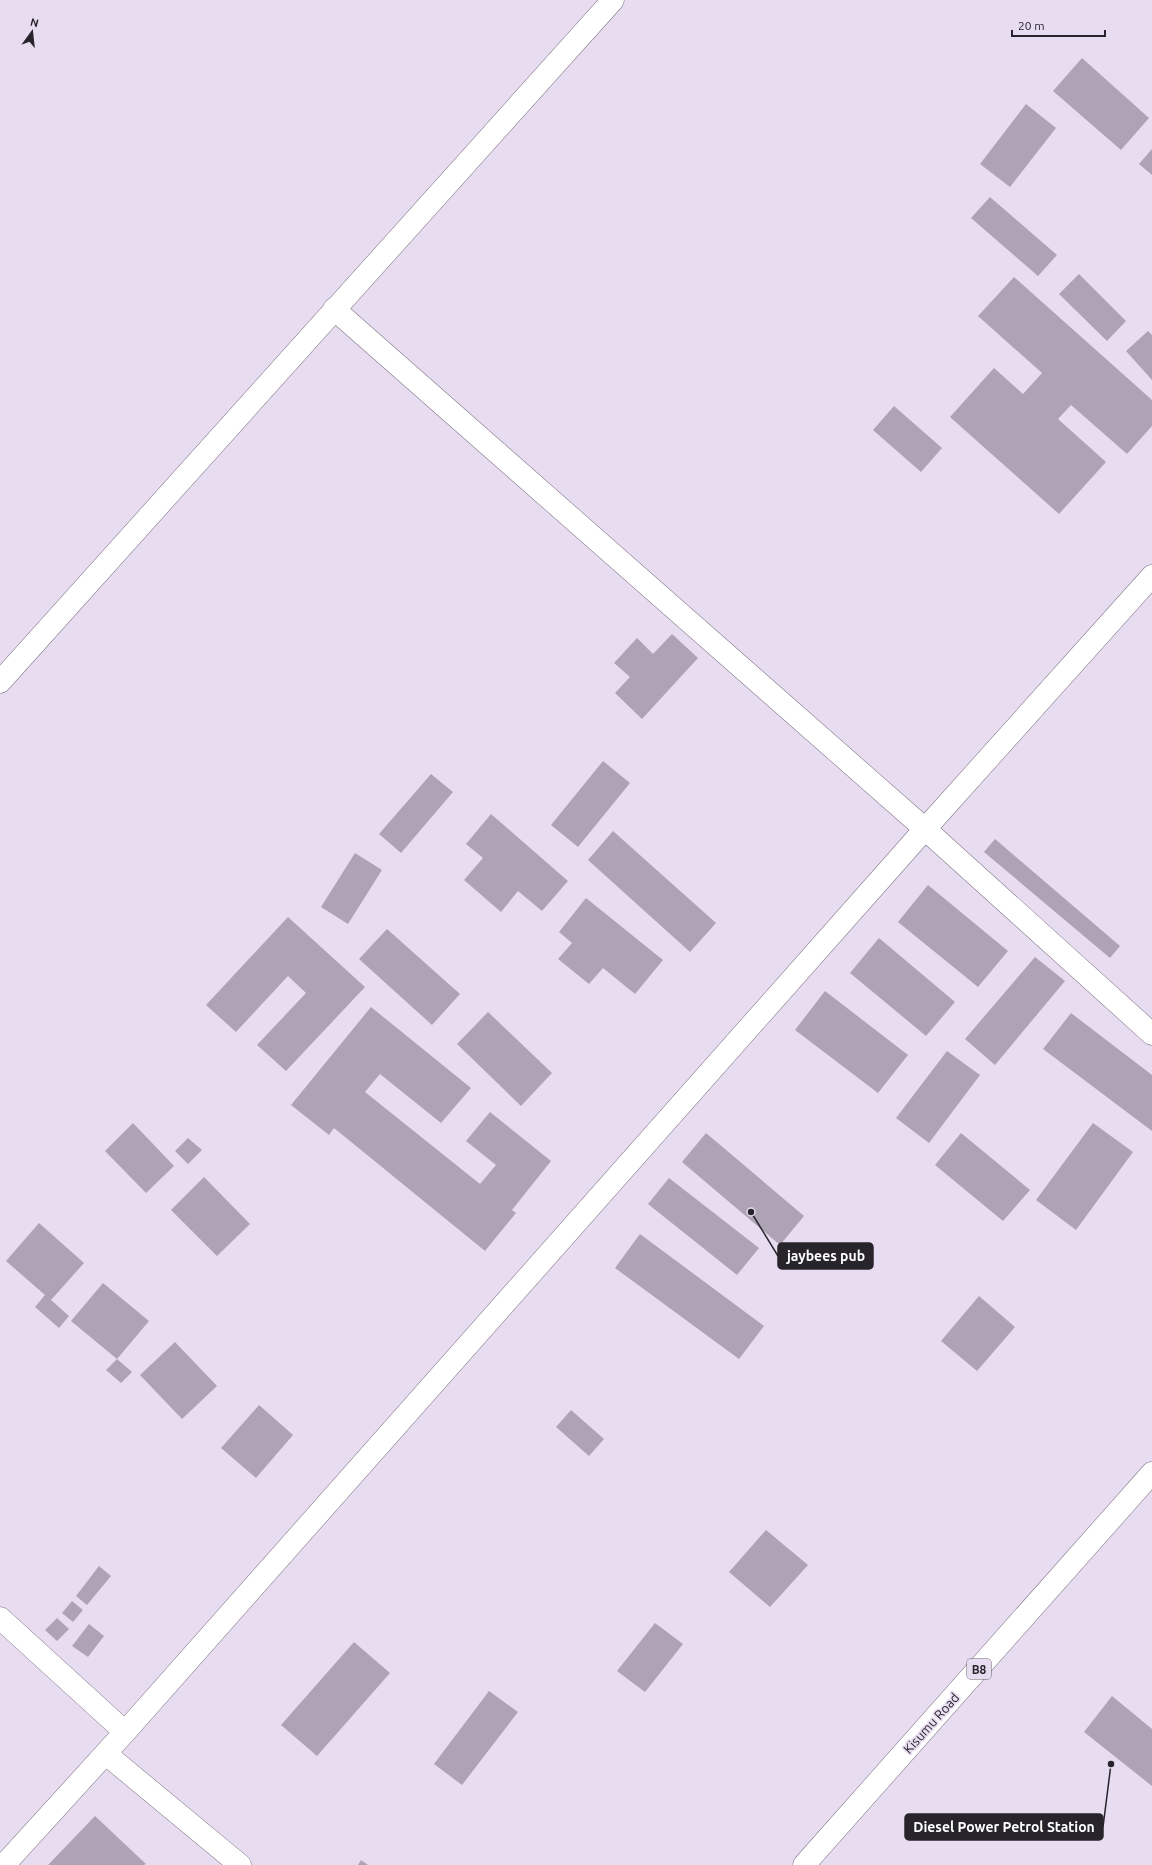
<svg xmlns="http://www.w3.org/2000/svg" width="1152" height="1865" viewBox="0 0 1152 1865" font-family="Ubuntu,sans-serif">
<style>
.building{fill:#aea3b5}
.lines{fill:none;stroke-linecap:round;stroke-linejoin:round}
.minor-casing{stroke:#7e7485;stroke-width:23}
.trunk-casing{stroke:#7e7485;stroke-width:23}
.minor{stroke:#fff;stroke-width:22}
.trunk{stroke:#fff;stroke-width:22}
.labels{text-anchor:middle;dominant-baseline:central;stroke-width:3.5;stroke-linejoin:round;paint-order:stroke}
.shield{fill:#e8ddf0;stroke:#625c66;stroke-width:1}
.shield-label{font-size:12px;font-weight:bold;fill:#28242b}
.street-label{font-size:13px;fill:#28242b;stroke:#e8ddf0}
.leader{fill:none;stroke:#28242b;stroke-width:1.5}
.callout-dot{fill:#28242b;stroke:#e8ddf0;stroke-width:1.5}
.callout{fill:#28242b;stroke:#28242b;stroke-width:1.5}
.callout-label{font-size:14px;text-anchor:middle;font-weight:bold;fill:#fff}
</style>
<rect width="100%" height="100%" fill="#e8ddf0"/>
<!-- building -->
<path class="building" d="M 1082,58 L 1149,118 L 1121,150 L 1053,91 Z
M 1026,104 L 1056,128 L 1010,187 L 980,164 Z
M 1152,149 L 1152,175 L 1139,164 Z
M 990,197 L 1057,255 L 1038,276 L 971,218 Z
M 1079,274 L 1126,321 L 1107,341 L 1059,294 Z
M 1014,277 L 1152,400 L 1152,426 L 1127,454 L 1071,405 L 1058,419 L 1106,462 L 1059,514 L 950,417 L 994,368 L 1023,394 L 1042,373 L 978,316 Z
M 1148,331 L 1152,335 L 1152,380 L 1126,351 Z
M 894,406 L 942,448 L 921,472 L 873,430 Z
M 672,634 L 698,658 L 642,719 L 615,693 L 630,677 L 614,663 L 637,638 L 653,654 Z
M 603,761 L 630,783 L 578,847 L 551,825 Z
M 431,774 L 453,792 L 401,853 L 379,834 Z
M 491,814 L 568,881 L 542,911 L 518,891 L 501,912 L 464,880 L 483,858 L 466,844 Z
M 613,831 L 716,923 L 690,952 L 588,860 Z
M 995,839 L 1120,946 L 1110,958 L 984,852 Z
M 355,853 L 382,870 L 348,924 L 321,907 Z
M 928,885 L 1008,951 L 978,987 L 898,922 Z
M 586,898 L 663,960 L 635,994 L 603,968 L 589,984 L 558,959 L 572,943 L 559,932 Z
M 288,917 L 365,987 L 286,1071 L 257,1045 L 306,993 L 288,976 L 236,1032 L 206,1005 Z
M 387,929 L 460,994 L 432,1025 L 359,959 Z
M 879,938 L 955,1002 L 926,1036 L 850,973 Z
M 1035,957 L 1065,981 L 995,1065 L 965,1039 Z
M 825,991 L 908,1055 L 878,1093 L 795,1030 Z
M 371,1007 L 471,1088 L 441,1123 L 380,1074 L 365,1092 L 480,1184 L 496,1165 L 466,1141 L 490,1112 L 551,1161 L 512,1210 L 516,1213 L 485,1251 L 334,1128 L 329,1135 L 291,1105 Z
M 488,1012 L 552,1073 L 521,1106 L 457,1044 Z
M 1071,1013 L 1152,1075 L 1152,1131 L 1043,1049 Z
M 947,1051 L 980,1075 L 929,1143 L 896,1118 Z
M 133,1123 L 174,1166 L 146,1193 L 105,1151 Z
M 1093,1123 L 1133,1152 L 1076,1230 L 1036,1200 Z
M 706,1133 L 804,1216 L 780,1245 L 682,1162 Z
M 961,1133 L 1030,1190 L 1003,1221 L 935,1165 Z
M 188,1138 L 202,1150 L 188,1164 L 175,1151 Z
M 204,1177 L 250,1224 L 217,1256 L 171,1210 Z
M 669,1178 L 759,1248 L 737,1275 L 648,1204 Z
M 39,1223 L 84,1263 L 51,1300 L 69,1316 L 59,1328 L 35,1307 L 45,1295 L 6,1261 Z
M 640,1234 L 764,1326 L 739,1359 L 615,1268 Z
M 103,1283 L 149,1321 L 117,1359 L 132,1372 L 121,1383 L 106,1370 L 117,1359 L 71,1321 Z
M 979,1296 L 1015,1327 L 977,1371 L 941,1341 Z
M 175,1342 L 217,1386 L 182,1419 L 140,1375 Z
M 259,1405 L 293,1435 L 256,1478 L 221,1448 Z
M 571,1410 L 604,1439 L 589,1456 L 556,1427 Z
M 766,1530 L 808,1565 L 770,1607 L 729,1572 Z
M 99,1566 L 111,1576 L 87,1605 L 76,1596 Z
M 72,1601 L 83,1610 L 73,1622 L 62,1613 Z
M 57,1618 L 69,1629 L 57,1641 L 45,1630 Z
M 655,1623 L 683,1644 L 645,1692 L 617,1671 Z
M 89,1624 L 104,1636 L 88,1657 L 72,1646 Z
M 354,1642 L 390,1673 L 317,1756 L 281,1725 Z
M 489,1691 L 518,1712 L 462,1785 L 434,1764 Z
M 1112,1696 L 1152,1729 L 1152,1786 L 1084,1732 Z
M 95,1816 L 146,1864 L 144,1865 L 48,1865 Z
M 361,1860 L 368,1865 L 358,1865 Z"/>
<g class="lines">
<defs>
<path id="minor" d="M 334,309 L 925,829 L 1152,1034
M 0,682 L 613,0
M 0,1618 L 125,1732
M 106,1754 L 240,1865
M 4,1865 L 125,1732 L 925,829 L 1152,576"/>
<path id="trunk" d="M 804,1865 L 1152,1473"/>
</defs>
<!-- minor casing -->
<use href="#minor" class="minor-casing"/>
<!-- trunk casing -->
<use href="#trunk" class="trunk-casing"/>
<!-- minor -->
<use href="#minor" class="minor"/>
<!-- trunk -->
<use href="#trunk" class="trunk"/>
</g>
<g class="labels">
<!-- shield labels -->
<rect class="shield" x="967" y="1659" width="24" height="20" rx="3"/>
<g class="shield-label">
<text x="979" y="1669">B8</text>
</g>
<!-- street labels -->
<g class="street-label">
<text transform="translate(931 1723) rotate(-48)">Kisumu Road</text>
</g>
</g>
<!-- callouts -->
<path class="leader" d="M751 1212L778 1256M1111 1764L1103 1827"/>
<g class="callout-dot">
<circle cx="751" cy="1212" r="4"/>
<circle cx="1111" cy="1764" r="4"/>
</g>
<g class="callout">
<rect x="778" y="1243" width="95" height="26" rx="4"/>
<rect x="905" y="1814" width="198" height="26" rx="4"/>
</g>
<g class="callout-label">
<text x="826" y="1261">jaybees pub</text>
<text x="1004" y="1832">Diesel Power Petrol Station</text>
</g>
<!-- north arrow -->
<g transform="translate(32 32) rotate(15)" stroke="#e8ddf0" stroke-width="3" paint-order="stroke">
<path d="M0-3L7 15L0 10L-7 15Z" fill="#28242b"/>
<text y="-6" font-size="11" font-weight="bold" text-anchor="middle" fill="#28242b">N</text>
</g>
<!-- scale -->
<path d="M1012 30v6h93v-6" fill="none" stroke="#28242b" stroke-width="2"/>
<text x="1018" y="30" font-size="12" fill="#28242b" stroke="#e8ddf0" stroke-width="3" paint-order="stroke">20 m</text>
</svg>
